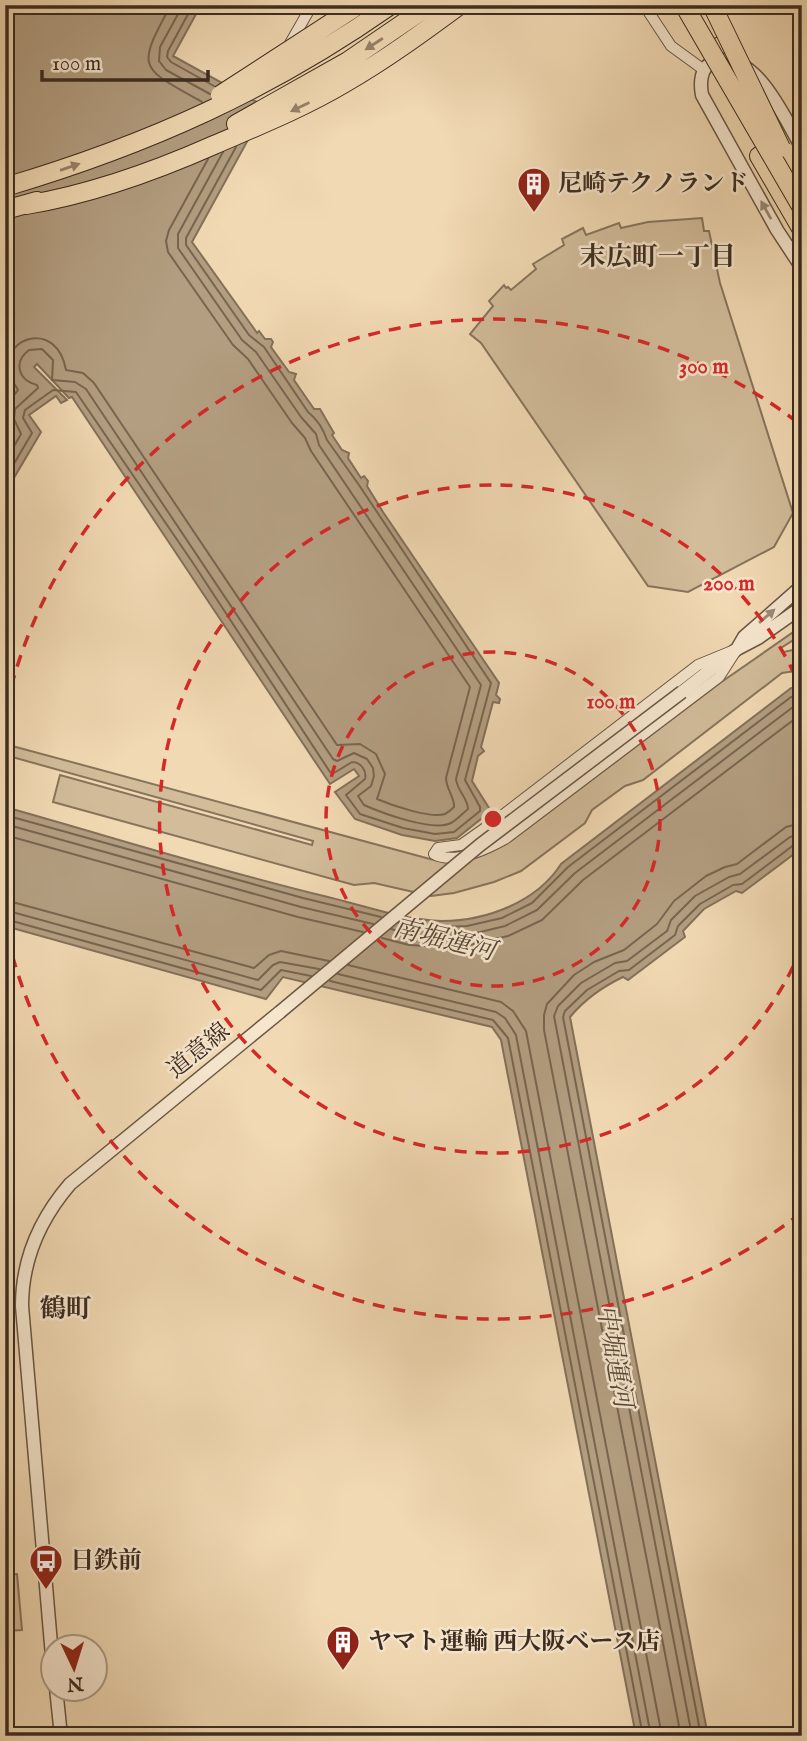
<svg xmlns="http://www.w3.org/2000/svg" width="807" height="1741" viewBox="0 0 807 1741" font-family="'IM FELL English','Noto Serif JP',serif">
<style>
.green{fill:#d2bc9a;stroke:#87745c;stroke-width:2}
.water{fill:#b39e81;stroke:#83705a;stroke-width:2}
.lines{fill:none;stroke-linecap:round;stroke-linejoin:round}
.shore{stroke:#786550;stroke-width:2}
.minor-casing{stroke:#695744;stroke-width:12}
.tertiary-casing{stroke:#695744;stroke-width:15}
.motorway-casing{stroke:#3c2c1f;stroke-width:20}
.minor{stroke:#f6e6ce;stroke-width:10}
.tertiary{stroke:#f6e6ce;stroke-width:12}
.motorway{stroke:#f1d9b3;stroke-width:18}
.tertiary-bridge-casing{stroke:#695744;stroke-width:15;stroke-linecap:butt}
.motorway-bridge-casing{stroke:#3c2c1f;stroke-width:20;stroke-linecap:butt}
.tertiary-bridge{stroke:#f6e6ce;stroke-width:12}
.motorway-bridge{stroke:#f1d9b3;stroke-width:18}
.oneway{fill:#968269}
.oneway2{fill:#998976}
.ring{fill:none;stroke:#d62828;stroke-width:3.5;stroke-dasharray:12 9}
.labels{text-anchor:middle;dominant-baseline:central;stroke-width:5;stroke-linejoin:round;paint-order:stroke}
.poi-label{font-size:24px;font-weight:bold;fill:#3c2c1f;stroke:#f6e6ce;text-anchor:start}
.street-label{font-size:24px;fill:#3c2c1f;stroke:#f6e6ce}
.neighbourhood-label{font-size:26px;font-weight:bold;fill:#3c2c1f;stroke:#f6e6ce}
.water-label{font-size:26px;font-style:italic;fill:#5a4838;stroke:#f6e6ce}
.centre{fill:#d62828;stroke:#f6e6ce;stroke-width:3.5}
.ring-label{font-size:21px;text-anchor:middle;font-weight:bold;fill:#d62828;stroke:#f6e6ce;stroke-width:5;stroke-linejoin:round;paint-order:stroke}
</style>
<rect width="100%" height="100%" fill="#f1d9b3"/>
<filter id="stains"><feTurbulence type="fractalNoise" baseFrequency=".00286" numOctaves="4"/><feColorMatrix values="0 0 0 0 .2 0 0 0 0 .09 0 0 0 0 .02 0 0 0 .5 -.17"/></filter>
<radialGradient id="worn" r=".72"><stop offset=".6" stop-color="#630" stop-opacity="0"/><stop offset="1" stop-color="#630" stop-opacity=".3"/></radialGradient>
<!-- green -->
<path class="green" d="M 702,218 L 704,231 L 709,231 L 720,283 L 793,513 L 774,547 L 688,592 L 648,586 L 481,343 L 470,334 L 493,306 L 489,301 L 504,285 L 506,288 L 508,287 L 511,290 L 536,269 L 533,264 L 564,245 L 562,239 L 583,228 L 586,235 L 619,223 L 621,228 L 648,222 Z
M 802,626 L 802,639 L 792,641 L 781,648 L 784,652 L 802,648 L 802,670 L 782,673 L 643,780 L 625,786 L 592,810 L 585,823 L 521,871 L 494,882 L 454,893 L 431,896 L 374,883 L 354,885 L 53,802 L 60,775 L 312,845 L 313,841 L 5,755 L 5,744 L 430,859 L 444,862 L 469,859 L 511,841 L 720,683 Z
M 17,1574 L 22,1630 L 5,1631 L 5,1575 Z"/>
<!-- water -->
<path class="water" d="M 5,5 L 201,5 L 173,56 L 266,107 L 192,242 L 255,330 L 257,333 L 259,331 L 265,339 L 271,339 L 273,342 L 271,347 L 289,372 L 296,374 L 294,380 L 314,409 L 320,409 L 334,433 L 332,435 L 342,450 L 349,453 L 348,458 L 361,478 L 364,476 L 368,481 L 367,486 L 383,512 L 499,683 L 496,695 L 500,699 L 499,703 L 493,702 L 481,747 L 484,751 L 478,756 L 472,781 L 491,811 L 457,838 L 435,841 L 402,835 L 355,819 L 335,792 L 359,776 L 354,769 L 330,784 L 72,397 L 69,398 L 37,364 L 34,367 L 67,400 L 61,403 L 56,396 L 29,415 L 41,432 L 5,493 Z
M 791,688 L 802,691 L 802,848 L 742,893 L 736,891 L 704,909 L 683,931 L 685,937 L 628,980 L 623,977 C 602,987 585,999 570,1017 L 708,1736 L 636,1736 L 501,1040 L 492,1027 L 283,977 L 266,999 L 5,926 L 5,807 C 112,837 219,871 328,897 C 365,906 403,920 442,921 C 486,921 537,902 561,864 Z"/>
<g class="lines">
<!-- shore -->
<path class="shore" d="M 171,5 C 135,70 140,67 202,102
M 183,5 L 160,47 L 159,61 L 166,70 L 210,94
M 193,5 L 168,51 L 167,57 L 171,62 L 214,86
M 5,406 L 18,390 C 15,384 9,378 8,370 C 4,336 57,320 66,370 L 83,373 L 94,383 L 337,745 L 360,744 L 376,754 L 385,774 L 377,799 C 391,805 431,819 445,814 C 447,813 453,808 454,807 C 455,798 446,789 446,778 L 470,687 L 311,451 L 305,438 L 292,423 L 248,359 L 233,345 L 168,252 L 166,241 L 169,230 L 208,159
M 5,462 L 21,434 L 14,419 L 15,409 L 38,388 L 37,385 C 18,380 13,362 29,350 L 42,349 L 53,360 L 52,380 L 75,382 L 86,389 L 333,759 L 337,761 L 354,753 L 367,759 L 373,768 L 374,776 L 371,786 L 358,796 L 364,805 C 382,813 433,832 451,823 C 457,820 463,813 468,809 C 468,798 457,791 456,779 L 481,685 L 319,445 L 316,434 L 301,417 L 256,352 L 242,340 L 178,248 L 178,234 L 223,152
M 5,479 L 32,433 L 23,418 L 25,410 L 53,390 L 76,392 L 193,563 L 330,772 L 334,773 L 352,762 C 361,762 367,771 365,779 L 346,795 L 360,814 L 403,828 L 435,834 L 454,832 L 480,811 L 480,807 L 465,780 L 491,683 L 359,485 L 327,440 C 323,428 318,420 308,412 L 264,347 L 249,335 L 186,245 L 186,238 L 236,147
M 5,815 L 303,898 L 381,917
M 5,824 L 301,907 L 373,924
M 5,835 L 298,917 L 363,932
M 5,900 L 254,968 L 269,955 L 281,951 L 329,961
M 5,910 L 258,980 L 273,965 L 280,962 L 319,969
M 5,919 L 261,990 L 281,970 L 311,976
M 399,923 L 441,927 L 467,926 L 502,918 L 532,903 L 568,867 L 791,697 L 802,698
M 391,929 L 410,934 L 442,936 L 468,935 L 505,926 L 537,910 L 575,873 L 793,707 L 802,706
M 382,938 L 409,945 L 442,947 L 469,945 L 508,936 L 542,920 L 583,880 L 796,718 L 802,717
M 348,965 L 501,1002 L 513,1011 L 526,1031 L 662,1736
M 338,974 L 496,1012 L 505,1018 L 516,1035 L 651,1736
M 330,981 L 493,1020 L 508,1038 L 643,1736
M 681,1736 L 544,1030 L 544,1015 L 547,1004 L 574,975 L 594,962 L 624,950 L 657,924 L 674,901 L 706,876 L 725,867 L 737,864 L 786,827 L 802,823
M 692,1736 L 554,1016 L 558,1006 L 581,983 L 615,963 L 627,961 L 667,931 L 671,920 L 695,896 L 729,877 L 740,874 L 790,837 L 802,834
M 701,1736 L 563,1017 L 565,1011 L 587,990 L 619,971 L 629,970 L 675,935 L 678,926 L 700,904 L 733,885 L 742,884 L 795,844 L 802,843"/>
<defs>
<path id="minor" d="M 644,5 L 671,46 L 704,70
M 288,47 L 312,5
M 737,649 L 719,677 L 505,839 C 487,849 454,865 434,854 L 438,848 L 461,845 L 495,821 L 698,665 Z"/>
<path id="tertiary" d="M 802,148 C 786,121 755,47 713,62 C 700,67 700,84 702,95 L 777,230 L 802,268
M 737,649 L 744,637 L 802,586
M 682,692 L 737,649 L 758,638 L 802,607
M 52,1656 L 22,1306 C 22,1259 40,1219 70,1184 L 280,1012
M 56,1688 L 61,1736"/>
<path id="motorway" d="M 698,5 L 712,29
M 236,124 L 348,61 L 430,5
M 759,156 L 802,230
M 26,205 C 92,194 153,172 214,145 C 258,126 303,108 345,83 C 385,60 422,33 460,5
M 5,210 L 37,201"/>
</defs>
<!-- minor casing -->
<use href="#minor" class="minor-casing"/>
<!-- tertiary casing -->
<use href="#tertiary" class="tertiary-casing"/>
<!-- motorway casing -->
<use href="#motorway" class="motorway-casing"/>
<!-- minor -->
<use href="#minor" class="minor"/>
<!-- tertiary -->
<use href="#tertiary" class="tertiary"/>
<!-- motorway -->
<use href="#motorway" class="motorway"/>
<defs>
<path id="tertiary-bridge" d="M 280,1012 L 480,845 L 682,692"/>
<path id="motorway-bridge" d="M 684,5 L 802,208
M 712,5 L 781,148
M 220,95 L 354,8
M 5,187 C 147,145 270,90 391,5"/>
</defs>
<!-- tertiary-bridge casing -->
<use href="#tertiary-bridge" class="tertiary-bridge-casing"/>
<!-- motorway-bridge casing -->
<use href="#motorway-bridge" class="motorway-bridge-casing"/>
<!-- tertiary-bridge -->
<use href="#tertiary-bridge" class="tertiary-bridge"/>
<!-- motorway-bridge -->
<use href="#motorway-bridge" class="motorway-bridge"/>
</g>
<!-- one-way arrows -->
<defs><path id="oneway-solid" d="M-6-.8H1V-3.2L6.5 0L1 3.2V.8H-6Z" transform="scale(1.75)"/></defs>
<g class="oneway">
<use href="#oneway-solid" transform="translate(374 44) rotate(147)"/>
<use href="#oneway-solid" transform="translate(300 107) rotate(154)"/>
<use href="#oneway-solid" transform="translate(70 167) rotate(-19)"/>
</g>
<g class="oneway2">
<use href="#oneway-solid" transform="translate(766 210) rotate(-119)"/>
<use href="#oneway-solid" transform="translate(767 616) rotate(-41)"/>
</g>
<!-- distance rings -->
<g class="ring">
<circle cx="493" cy="819" r="167"/>
<path d="M802 947A334 334 0 1 1 802 691"/>
<path d="M801 1213A500 500 0 0 1 6 931M6 707A500 500 0 0 1 801 425"/>
</g>
<!-- icons -->
<defs>
<symbol id="building-pin" viewBox="-11 -11 22 30"><path d="M0 17L-7.5 6A9.5 9.5 0 1 1 7.5 6Z" fill="#8f2418" stroke="#f6e6ce"/><path d="M-4-6H4V6H1V3H-1V6H-4ZM-2.5-4.3h1.7v1.8h-1.7ZM.8-4.3h1.7v1.8H.8ZM-2.5-1h1.7V.8h-1.7ZM.8-1h1.7V.8H.8Z" fill="#fff"/></symbol>
<symbol id="bus-pin" viewBox="-11 -11 22 30"><path d="M0 17L-7.5 6A9.5 9.5 0 1 1 7.5 6Z" fill="#8f2418" stroke="#f6e6ce"/><path d="M-5-6H5V4H4V6H2V4H-2V6H-4V4H-5ZM-3.5-4V0h7V-4ZM-3.5 1.2v1.5H-2V1.2ZM2 1.2v1.5H3.5V1.2Z" fill="#fff"/></symbol>
</defs>
<g fill-rule="evenodd">
<use href="#building-pin" x="515" y="165" width="38" height="52"/>
<use href="#bus-pin" x="27" y="1542" width="38" height="52"/>
<use href="#building-pin" x="324" y="1623" width="38" height="52"/>
</g>
<g class="labels">
<!-- poi labels -->
<g class="poi-label">
<text x="558" y="184">尼崎テクノランド</text>
<text x="70" y="1561">日鉄前</text>
<text x="368" y="1642">ヤマト運輸 西大阪ベース店</text>
</g>
<!-- street labels -->
<g class="street-label">
<text transform="translate(199 1051) rotate(-39)">道意線</text>
</g>
<!-- neighbourhood labels -->
<g class="neighbourhood-label">
<text x="658" y="257">末広町一丁目</text>
<text x="66" y="1309">鶴町</text>
</g>
<!-- water labels -->
<g class="water-label">
<text transform="translate(444 940) rotate(14)">南堀運河</text>
<text transform="translate(614 1356) rotate(80)">中堀運河</text>
</g>
</g>
<circle cx="493" cy="819" r="10" class="centre"/>
<g class="ring-label">
<text x="704" y="373">300 m</text>
<text x="729" y="590">200 m</text>
<text x="611" y="708">100 m</text>
</g>
<!-- margin -->
<rect width="807" height="1741" fill="none" stroke="#f1d9b3" stroke-width="28"/>
<rect x="7" y="7" width="793" height="1727" fill="none" stroke="#3c2c1f" stroke-width="3.5"/>
<rect x="14" y="14" width="779" height="1713" fill="none" stroke="#3c2c1f" stroke-width="2"/>
<!-- north arrow -->
<g transform="translate(74 1668) rotate(176)"><circle r="33" fill="#f6e6ce" stroke="#ac9c88" stroke-width="2"/>
<path d="M0-5L12 26L0 18L-12 26Z" fill="#8f2418"/>
<text y="-10" font-size="19" font-weight="bold" text-anchor="middle" fill="#3c2c1f">N</text>
</g>
<!-- scale -->
<path d="M42 70v10h166v-10" fill="none" stroke="#3c2c1f" stroke-width="3.5"/>
<text x="52" y="70" font-size="21" fill="#3c2c1f" stroke="#f6e6ce" stroke-width="5" paint-order="stroke">100 m</text>
<rect width="100%" height="100%" filter="url(#stains)"/>
<rect width="100%" height="100%" fill="url(#worn)"/>
</svg>
